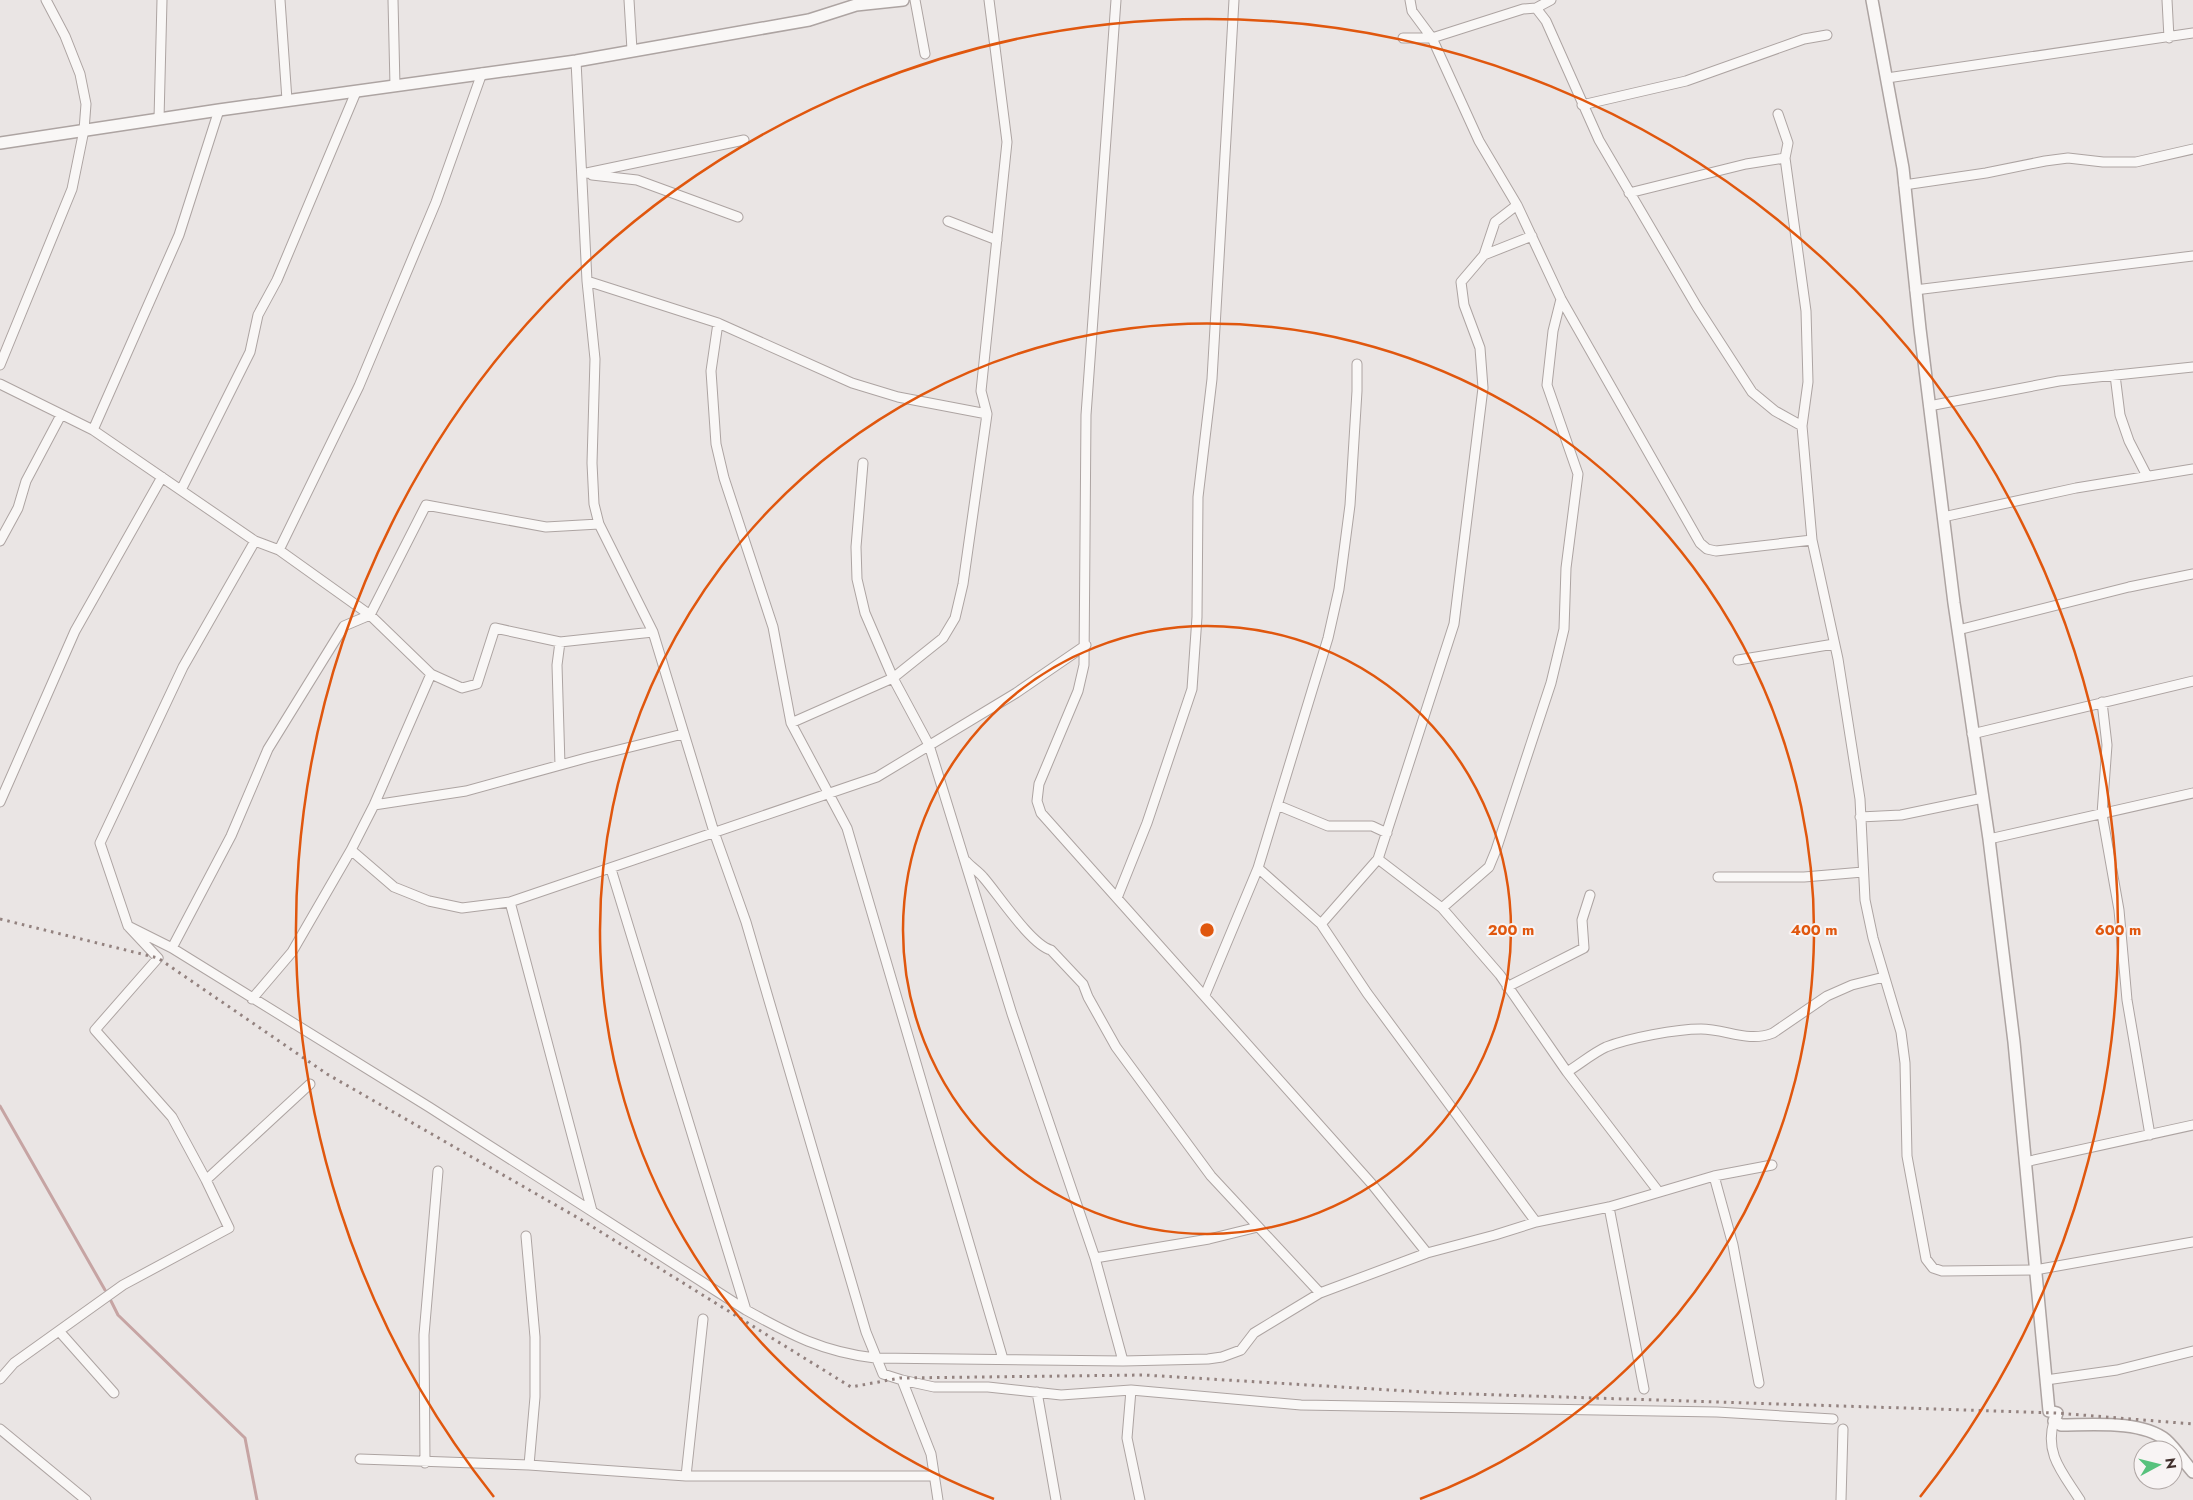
<svg xmlns="http://www.w3.org/2000/svg" width="2193" height="1500" viewBox="0 0 2193 1500" font-family="Jost,sans-serif">
<style>
.lines{fill:none;stroke-linecap:round;stroke-linejoin:round}
.stream{stroke:#c6a4a3;stroke-width:3}
.minor-casing{stroke:#ada4a2;stroke-width:11}
.tertiary-casing{stroke:#ada4a2;stroke-width:14}
.minor{stroke:#f9f7f6;stroke-width:9}
.tertiary{stroke:#f9f7f6;stroke-width:11}
.rail{stroke:#93827f;stroke-width:3;stroke-dasharray:2.5 5;stroke-linecap:butt}
.ring{fill:none;stroke:#e0570e;stroke-width:2.5}
.centre{fill:#e0570e;stroke:#f8f4f4;stroke-width:2.5}
.ring-label{font-size:15px;text-anchor:middle;font-weight:bold;fill:#e0570e;stroke:#f8f4f4;stroke-width:4;stroke-linejoin:round;paint-order:stroke}
</style>
<rect width="100%" height="100%" fill="#eae5e4"/>
<g class="lines">
<!-- stream -->
<path class="stream" d="M 0,1106 L 105,1290
M 111,1301 L 118,1315 L 245,1438 L 257,1500"/>
<defs>
<path id="minor" d="M 280,0 L 287,100
M 393,0 L 395,86
M 629,0 L 632,50
M 915,0 L 925,54
M 1116,0 L 1086,415 L 1084,665 L 1078,691 L 1039,784 L 1037,801 L 1041,813 L 1371,1183 L 1427,1253
M 1410,0 L 1412,11 L 1432,38 L 1479,141 L 1517,205 L 1561,299 L 1700,543 L 1707,549 L 1716,551 L 1812,540
M 2167,0 L 2169,38
M 1536,8 L 1546,21 L 1599,140 L 1697,307 L 1752,392 L 1775,411 L 1802,426
M 1403,38 L 1432,38 L 1523,9 L 1536,8 L 1551,0
M 576,61 L 587,281 L 595,359 L 592,463 L 594,504 L 599,524 L 653,632 L 714,832 L 746,922 L 866,1332 L 883,1374 L 902,1380 L 931,1454 L 938,1500
M 1887,78 L 2193,33
M 1582,105 L 1686,81 L 1804,39 L 1827,35
M 1778,114 L 1788,143 L 1785,158 L 1806,311 L 1808,382 L 1802,426 L 1812,540 L 1838,659 L 1860,799 L 1865,900 L 1873,938 L 1901,1032 L 1905,1063 L 1907,1156 L 1926,1259 L 1933,1268 L 1942,1271 L 2035,1270 L 2193,1242
M 159,119 L 162,0
M 582,174 L 744,140
M 592,175 L 637,180 L 738,217
M 1904,185 L 1986,173 L 2045,161 L 2068,158 L 2103,162 L 2136,162 L 2193,149
M 1629,193 L 1746,164 L 1785,158
M 948,221 L 997,240
M 1484,255 L 1532,236
M 587,281 L 718,323 L 852,383 L 898,397 L 987,414
M 1915,290 L 2193,256
M 718,323 L 711,371 L 716,444 L 724,478 L 773,627 L 791,723 L 847,828 L 1003,1359
M 0,365 L 72,189 L 84,130 L 86,104 L 80,74 L 65,36 L 46,0
M 2115,375 L 2120,415 L 2129,441 L 2147,476
M 0,384 L 93,430 L 255,541 L 279,550 L 370,615 L 431,674 L 462,688 L 477,684 L 495,628 L 560,642 L 653,632
M 1929,406 L 2059,381 L 2193,367
M 93,430 L 179,235 L 219,110
M 863,463 L 856,547 L 857,579 L 865,613 L 893,678 L 929,745 L 1012,1014 L 1095,1258 L 1123,1361
M 181,490 L 250,352 L 258,315 L 277,280 L 356,92
M 1943,517 L 2076,488 L 2193,469
M 0,541 L 18,508 L 26,481 L 61,415
M 279,550 L 359,386 L 436,202 L 482,73
M 1958,630 L 2129,587 L 2193,574
M 560,642 L 557,665 L 560,765
M 1738,660 L 1834,644
M 2102,702 L 2107,745 L 2102,814 L 2119,910 L 2127,1000 L 2150,1135
M 791,723 L 893,678 L 943,638 L 955,618 L 963,584 L 987,414 L 981,391 L 1007,142 L 989,0
M 1972,734 L 2193,681
M 0,802 L 75,631 L 162,477
M 374,805 L 466,791 L 586,758 L 683,734
M 1277,805 L 1328,826 L 1372,826 L 1387,833
M 1860,817 L 1901,815 L 1983,798
M 1989,839 L 2193,793
M 351,850 L 394,887 L 429,901 L 462,908 L 510,902 L 877,777 L 1016,693 L 1086,645
M 1378,859 L 1442,908 L 1500,975 L 1567,1072 L 1658,1191
M 966,861 C 971,867 978,871 983,877 C 998,894 1031,945 1051,950 L 1083,984 L 1088,997 L 1116,1047 L 1211,1176 L 1320,1293
M 1258,868 L 1321,924 L 1367,993 L 1536,1222
M 611,869 L 746,1310
M 1718,877 L 1804,877 L 1863,872
M 1117,898 L 1147,823 L 1192,689 L 1197,617 L 1198,497 L 1212,379 L 1234,0
M 510,902 L 592,1211
M 1442,908 L 1489,867 L 1496,850 L 1551,683 L 1564,629 L 1566,568 L 1578,474 L 1547,385 L 1553,331 L 1561,299
M 1321,924 L 1378,859 L 1454,624 L 1483,388 L 1480,348 L 1464,305 L 1461,282 L 1484,255 L 1495,222 L 1517,205
M 128,926 L 172,948 L 429,1107 L 746,1310 C 791,1335 823,1352 875,1358 L 1123,1361 L 1208,1359 L 1222,1357 L 1241,1350 L 1254,1333 L 1320,1293 L 1427,1253 L 1495,1235 L 1536,1222 L 1609,1207 L 1714,1176 L 1772,1165
M 172,948 L 231,836 L 268,749 L 344,626 L 370,615 L 426,505 L 546,527 L 599,524
M 1507,987 L 1584,948 L 1582,920 L 1590,895
M 1205,995 L 1258,868 L 1328,638 L 1339,589 L 1350,505 L 1357,391 L 1357,364
M 252,999 L 292,952 L 351,850 L 374,805 L 431,674
M 1567,1072 C 1580,1064 1593,1053 1606,1047 C 1629,1038 1676,1029 1701,1029 C 1726,1029 1748,1043 1773,1033 L 1827,996 L 1852,985 L 1884,977
M 2025,1162 L 2193,1125
M 1714,1176 L 1733,1245 L 1759,1383
M 206,1180 L 310,1084
M 1609,1207 L 1644,1389
M 526,1236 L 535,1337 L 535,1397 L 529,1465
M 1095,1258 L 1209,1239 L 1258,1227
M 59,1331 L 114,1393
M 0,1379 L 14,1363 L 123,1285 L 229,1228 L 206,1180 L 172,1117 L 95,1030 L 158,958 L 128,926 L 100,843 L 183,667 L 255,541
M 902,1380 L 934,1387 L 988,1387 L 1061,1395 L 1131,1390 L 1301,1405 L 1717,1412 L 1833,1419
M 2046,1380 L 2117,1370 L 2193,1351
M 1131,1390 L 1127,1438 L 1140,1500
M 1037,1392 L 1056,1500
M 2054,1421 C 2044,1454 2063,1473 2080,1500
M 0,1429 L 86,1500
M 360,1459 L 529,1465 L 686,1476 L 935,1476
M 425,1463 L 424,1335 L 438,1171
M 686,1476 L 703,1319
M 1841,1500 L 1843,1429"/>
<path id="tertiary" d="M 1872,0 L 1903,168 L 1920,329 L 1954,603 L 1989,839 L 2014,1042 L 2049,1411 L 2057,1413 L 2054,1421 L 2061,1425 C 2091,1425 2141,1420 2166,1440 C 2176,1449 2184,1462 2193,1472
M 0,143 L 219,110 L 576,61 L 809,20 L 856,5 L 903,0"/>
</defs>
<!-- minor casing -->
<use href="#minor" class="minor-casing"/>
<!-- tertiary casing -->
<use href="#tertiary" class="tertiary-casing"/>
<!-- minor -->
<use href="#minor" class="minor"/>
<!-- tertiary -->
<use href="#tertiary" class="tertiary"/>
<!-- rail -->
<path class="rail" d="M 0,919 L 158,958 L 327,1074 L 580,1219 L 851,1387 L 900,1378 L 1144,1375 L 1440,1393 L 2057,1413 L 2193,1424"/>
</g>
<!-- distance rings -->
<g class="ring">
<circle cx="1207" cy="930" r="304"/>
<path d="M994 1499A607 607 0 1 1 1420 1499"/>
<path d="M494 1497A911 911 0 1 1 1920 1497"/>
</g>
<circle cx="1207" cy="930" r="8" class="centre"/>
<g class="ring-label">
<text x="1511" y="935">200 m</text>
<text x="1814" y="935">400 m</text>
<text x="2118" y="935">600 m</text>
</g>
<!-- north arrow -->
<g transform="translate(2158 1465) rotate(83)"><circle r="24" fill="#f8f4f4" stroke="#afa6a4"/>
<path d="M0-4L9 19L0 12L-9 19Z" fill="#57c27d"/>
<text y="-8" font-size="14" font-weight="bold" text-anchor="middle" fill="#41302d">N</text>
</g>
</svg>
